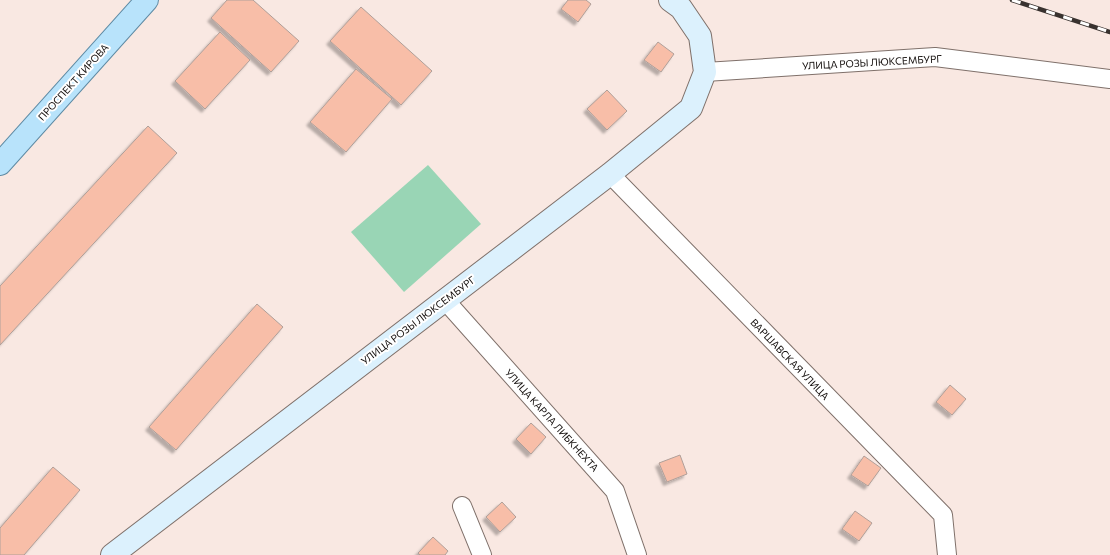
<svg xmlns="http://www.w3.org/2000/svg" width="1110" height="555" viewBox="0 0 1110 555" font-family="Commissioner,sans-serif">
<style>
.green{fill:#99d5b5}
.building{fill:#f8bea8;stroke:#af9f99;filter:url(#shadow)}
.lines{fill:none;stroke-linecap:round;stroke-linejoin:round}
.street-casing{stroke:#7f706a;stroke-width:20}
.secondary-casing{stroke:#7f706a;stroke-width:24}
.primary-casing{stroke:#5f8ba4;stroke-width:24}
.street{stroke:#fff;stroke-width:18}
.secondary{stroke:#dcf1fd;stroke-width:22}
.primary{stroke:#b8e3fb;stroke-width:22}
.rail-casing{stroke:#39322f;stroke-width:4.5}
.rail{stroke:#fff;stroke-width:3;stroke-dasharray:9;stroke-linecap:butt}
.labels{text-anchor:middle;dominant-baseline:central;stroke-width:4;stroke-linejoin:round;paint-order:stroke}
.street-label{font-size:10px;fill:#100b09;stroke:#fff}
</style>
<defs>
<filter id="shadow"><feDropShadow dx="-3.5" dy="3.5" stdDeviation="1" flood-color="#0004"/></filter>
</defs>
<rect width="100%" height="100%" fill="#f9e8e2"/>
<!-- green -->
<path class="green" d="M 428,165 L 481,224 L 404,292 L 351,232 Z"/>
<!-- building -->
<path class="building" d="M 227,0 L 253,0 L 299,41 L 271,72 L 211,18 Z
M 568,0 L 586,0 L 591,4 L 578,22 L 561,9 Z
M 361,7 L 432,71 L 401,105 L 330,41 Z
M 220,32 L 250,60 L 205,109 L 175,81 Z
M 658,42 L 674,54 L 661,72 L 644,60 Z
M 356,69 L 392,99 L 346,152 L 310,122 Z
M 607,90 L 627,111 L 607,130 L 587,109 Z
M 148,126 L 177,153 L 0,345 L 0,286 Z
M 257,304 L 283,327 L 176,450 L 149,427 Z
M 950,385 L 966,399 L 952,415 L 936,402 Z
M 531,423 L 546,437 L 531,454 L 516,439 Z
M 680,455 L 687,474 L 667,482 L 659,463 Z
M 864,456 L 881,468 L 868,486 L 851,475 Z
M 53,467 L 80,490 L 24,555 L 0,555 L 0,528 Z
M 502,502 L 516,517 L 500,532 L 486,517 Z
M 855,511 L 872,523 L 859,541 L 842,529 Z
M 433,537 L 448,551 L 445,555 L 420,555 L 418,553 Z"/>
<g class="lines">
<defs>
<path id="street" d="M 705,72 L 935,57 L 1110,79
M 610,174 L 943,515 L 947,555
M 444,299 L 615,491 L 637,555
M 462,506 L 482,555"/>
<path id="secondary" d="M 112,555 L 610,174 L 691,108 L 705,72 L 700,36 L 681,8 L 670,0"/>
<path id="primary" d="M 0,164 L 147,0"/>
</defs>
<!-- street casing -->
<use href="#street" class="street-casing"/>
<!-- secondary casing -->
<use href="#secondary" class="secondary-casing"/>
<!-- primary casing -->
<use href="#primary" class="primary-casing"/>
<!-- street -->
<use href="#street" class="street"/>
<!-- secondary -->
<use href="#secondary" class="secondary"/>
<!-- primary -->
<use href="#primary" class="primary"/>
<defs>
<path id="rail" d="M 1012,0 L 1110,32"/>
</defs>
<!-- rail casing -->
<use href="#rail" class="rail-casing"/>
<!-- rail -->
<use href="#rail" class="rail"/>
</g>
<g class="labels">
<!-- street labels -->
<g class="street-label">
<text transform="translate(872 62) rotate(-3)">УЛИЦА РОЗЫ ЛЮКСЕМБУРГ</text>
<text transform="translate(73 82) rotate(-48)">ПРОСПЕКТ КИРОВА</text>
<text transform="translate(418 320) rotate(-37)">УЛИЦА РОЗЫ ЛЮКСЕМБУРГ</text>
<text transform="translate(790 359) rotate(46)">ВАРШАВСКАЯ УЛИЦА</text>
<text transform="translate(552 420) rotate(48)">УЛИЦА КАРЛА ЛИБКНЕХТА</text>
</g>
</g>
</svg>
